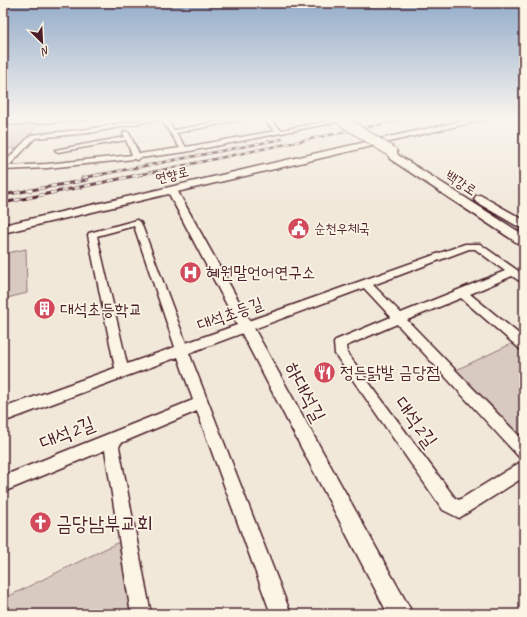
<svg xmlns="http://www.w3.org/2000/svg" width="527" height="617" viewBox="0 0 527 617" font-family="Caveat,'Poor Story',sans-serif">
<style>
.green{fill:#d8cac0;stroke:#917476}
.lines{fill:none;stroke-linecap:round;stroke-linejoin:round}
.minor-casing{stroke:#4a1f2b;stroke-width:3}
.tertiary-casing{stroke:#4a1f2b;stroke-width:3}
.secondary-casing{stroke:#4a1f2b;stroke-width:3}
.primary-casing{stroke:#4a1f2b;stroke-width:3}
.minor{fill:#fcf5e5;fill-rule:evenodd}
.tertiary{fill:#fcf5e5;fill-rule:evenodd}
.secondary{fill:#fcf5e5;fill-rule:evenodd}
.primary{fill:#fcf5e5;fill-rule:evenodd}
.rail-far1-casing{stroke:#4a1f2b;stroke-width:2.5}
.rail-casing{stroke:#4a1f2b;stroke-width:3}
.rail-far1{stroke:#fcf5e5;stroke-width:1.5;stroke-dasharray:5;stroke-linecap:butt}
.rail{stroke:#fcf5e5;stroke-width:2;stroke-dasharray:6;stroke-linecap:butt}
.primary-bridge-casing{stroke:#4a1f2b;stroke-width:12;stroke-linecap:butt}
.primary-bridge{stroke:#fcf5e5;stroke-width:10}
.labels{text-anchor:middle;dominant-baseline:central;stroke-width:3.5;stroke-linejoin:round;paint-order:stroke}
.far-street-label{font-size:14px;fill:#4a1f2b;stroke:#fcf5e5}
.far-poi-label{font-size:14px;fill:#4a1f2b;stroke:#fcf5e5;text-anchor:start}
.poi-label{font-size:17px;fill:#4a1f2b;stroke:#fcf5e5;text-anchor:start}
.street-label{font-size:17px;fill:#4a1f2b;stroke:#fcf5e5}
.near-street-label{font-size:20px;fill:#4a1f2b;stroke:#fcf5e5}
.near-poi-label{font-size:20px;fill:#4a1f2b;stroke:#fcf5e5;text-anchor:start}
</style>
<rect width="100%" height="100%" fill="#f1e8da"/>
<filter id="ink" filterUnits="userSpaceOnUse"><feTurbulence type="fractalNoise" baseFrequency=".025" numOctaves="2"/><feDisplacementMap in="SourceGraphic" scale="8" xChannelSelector="R" yChannelSelector="G"/><feConvolveMatrix kernelMatrix="1 2 1 2 8 2 1 2 1" color-interpolation-filters="sRGB"/></filter>
<g filter="url(#ink)">
<!-- green -->
<path class="green" d="M 39,124 L 18,148 L 3,149 L 3,126 Z
M 26,249 L 27,293 L 3,299 L 3,254 Z
M 515,342 L 524,350 L 524,441 L 456,370 Z
M 121,541 L 132,614 L 3,614 L 3,599 Z"/>
<g class="lines">
<defs>
<path id="minor" d="M 3,118 L 7,118 L 3,121 Z
M 152,118 L 166,118 L 174,130 L 239,118 L 250,118 L 176,133 L 186,147 L 275,131 L 262,118 L 268,118 L 281,130 L 345,118 L 357,118 L 185,152 L 140,158 L 137,160 L 134,159 L 47,168 L 3,170 L 3,164 L 31,135 L 89,129 ZM 161,119 L 180,148 L 139,154 L 129,133 L 126,131 L 123,133 L 125,137 L 55,150 L 58,152 L 126,140 L 132,155 L 47,164 L 9,166 L 35,138 L 89,133 Z
M 137,220 L 141,223 L 186,343 L 465,244 L 480,244 L 524,275 L 524,284 L 512,276 L 470,294 L 524,338 L 524,350 L 520,349 L 461,298 L 407,320 L 524,441 L 524,460 L 519,457 L 397,324 L 346,346 L 347,353 L 455,498 L 459,500 L 524,460 L 524,477 L 459,518 L 443,510 L 335,354 L 334,343 L 336,340 L 391,317 L 364,288 L 189,353 L 291,614 L 271,614 L 197,411 L 121,443 L 119,447 L 151,614 L 131,614 L 105,450 L 3,492 L 3,476 L 193,400 L 178,357 L 3,422 L 3,408 L 115,368 L 88,235 L 89,233 ZM 134,226 L 175,347 L 127,364 L 97,236 ZM 469,249 L 475,249 L 505,271 L 401,313 L 373,285 Z"/>
<path id="tertiary" d="M 70,118 L 91,118 L 88,120 L 3,125 L 3,121 Z
M 172,187 L 177,190 L 413,614 L 388,614 L 167,190 Z"/>
<path id="secondary" d="M 477,118 L 491,118 L 3,233 L 3,225 C 161,190 318,151 477,118 Z"/>
<path id="primary" d="M 392,149 L 396,150 L 398,155 L 524,235 L 524,245 L 519,244 L 390,159 L 387,152 Z
M 480,195 L 524,220 L 524,230 L 476,202 L 474,199 L 476,196 Z"/>
</defs>
<!-- minor casing -->
<use href="#minor" class="minor-casing"/>
<!-- tertiary casing -->
<use href="#tertiary" class="tertiary-casing"/>
<!-- secondary casing -->
<use href="#secondary" class="secondary-casing"/>
<!-- primary casing -->
<use href="#primary" class="primary-casing"/>
<!-- minor -->
<use href="#minor" class="minor"/>
<!-- tertiary -->
<use href="#tertiary" class="tertiary"/>
<!-- secondary -->
<use href="#secondary" class="secondary"/>
<!-- primary -->
<use href="#primary" class="primary"/>
<defs>
<path id="rail-far1" d="M 98,175 L 282,139
M 138,175 L 411,118"/>
<path id="rail" d="M 82,178 L 103,174
M 3,195 L 87,180
M 3,203 L 143,174"/>
</defs>
<!-- rail-far1 casing -->
<use href="#rail-far1" class="rail-far1-casing"/>
<!-- rail casing -->
<use href="#rail" class="rail-casing"/>
<!-- rail-far1 -->
<use href="#rail-far1" class="rail-far1"/>
<!-- rail -->
<use href="#rail" class="rail"/>
<defs>
<path id="primary-bridge" d="M 338,118 L 392,152"/>
</defs>
<!-- primary-bridge casing -->
<use href="#primary-bridge" class="primary-bridge-casing"/>
<!-- primary-bridge -->
<use href="#primary-bridge" class="primary-bridge"/>
</g>
</g>
<!-- sky -->
<linearGradient id="sky" x2="0" y2="1"><stop stop-color="#94acca"/><stop offset="0.58" stop-color="#f9f5ee"/><stop offset="1" stop-color="#f9f5ee" stop-opacity="0"/></linearGradient>
<rect width="527" height="204" fill="url(#sky)"/>
<!-- icons -->
<defs>
<symbol id="civic-disc" viewBox="-11 -11 22 22"><circle r="9.5" fill="#d1495b" stroke="#fcf5e5"/><path d="M-.6-6.5H3V-4.5H.6V-3L4-1V1h2V6H-6V1h2V-1L-.6-3ZM-1.2 2.5V6h2.4V2.5Z" fill="#fff"/></symbol>
<symbol id="hospital-disc" viewBox="-11 -11 22 22"><circle r="9.5" fill="#d1495b" stroke="#fcf5e5"/><path d="M-5-5h3v3.5h4V-5h3V5h-3V1.5h-4V5h-3Z" fill="#fff"/></symbol>
<symbol id="building-disc" viewBox="-11 -11 22 22"><circle r="9.5" fill="#d1495b" stroke="#fcf5e5"/><path d="M-4-6H4V6H1V3H-1V6H-4ZM-2.5-4.3h1.7v1.8h-1.7ZM.8-4.3h1.7v1.8H.8ZM-2.5-1h1.7V.8h-1.7ZM.8-1h1.7V.8H.8Z" fill="#fff"/></symbol>
<symbol id="restaurant-disc" viewBox="-11 -11 22 22"><circle r="9.5" fill="#d1495b" stroke="#fcf5e5"/><path d="M-5-6h1v4h1v-4h1v4h1v-4h1v5L-1.5 .5V6h-2V.5L-5-1ZM5-6V6H3V1.5H1.5Q1.5-4 5-6Z" fill="#fff"/></symbol>
<symbol id="church-disc" viewBox="-11 -11 22 22"><circle r="9.5" fill="#d1495b" stroke="#fcf5e5"/><path d="M-1.2-6h2.4v3.5h3.3v2.4h-3.3V6h-2.4V-.1h-3.3v-2.4h3.3Z" fill="#fff"/></symbol>
</defs>
<g fill-rule="evenodd">
<use href="#civic-disc" x="286" y="216" width="25" height="25"/>
<use href="#hospital-disc" x="178" y="260" width="25" height="25"/>
<use href="#building-disc" x="32" y="296" width="25" height="25"/>
<use href="#restaurant-disc" x="312" y="360" width="25" height="25"/>
<use href="#church-disc" x="28" y="510" width="25" height="25"/>
</g>
<g class="labels">
<!-- far-street labels -->
<g class="far-street-label">
<text transform="translate(172 175) rotate(-13)">연향로</text>
<text transform="translate(461 183) rotate(33)">백강로</text>
</g>
<!-- far-poi labels -->
<g class="far-poi-label">
<text x="314" y="228">순천우체국</text>
</g>
<!-- poi labels -->
<g class="poi-label">
<text x="206" y="272">혜원말언어연구소</text>
<text x="60" y="309">대석초등학교</text>
<text x="340" y="372">정든닭발 금당점</text>
</g>
<!-- street labels -->
<g class="street-label">
<text transform="translate(230 314) rotate(-20)">대석초등길</text>
</g>
<!-- near-street labels -->
<g class="near-street-label">
<text transform="translate(305 392) rotate(62)">하대석길</text>
<text transform="translate(416 422) rotate(54)">대석2길</text>
<text transform="translate(67 433) rotate(-22)">대석2길</text>
</g>
<!-- near-poi labels -->
<g class="near-poi-label">
<text x="56" y="523">금당남부교회</text>
</g>
</g>
<!-- margin -->
<rect width="527" height="617" fill="none" stroke="#fcf5e5" stroke-width="16"/>
<rect x="8" y="8" width="511" height="601" fill="none" stroke="#4a1f2b" stroke-width="1.5" filter="url(#ink)"/>
<!-- north arrow -->
<g transform="translate(42 42) rotate(156)" stroke="#fcf5e5" stroke-width="3" paint-order="stroke">
<path d="M0-3L7 15L0 10L-7 15Z" fill="#4a1f2b"/>
<text y="-6" font-size="11" font-weight="bold" text-anchor="middle" fill="#4a1f2b">N</text>
</g>
</svg>
